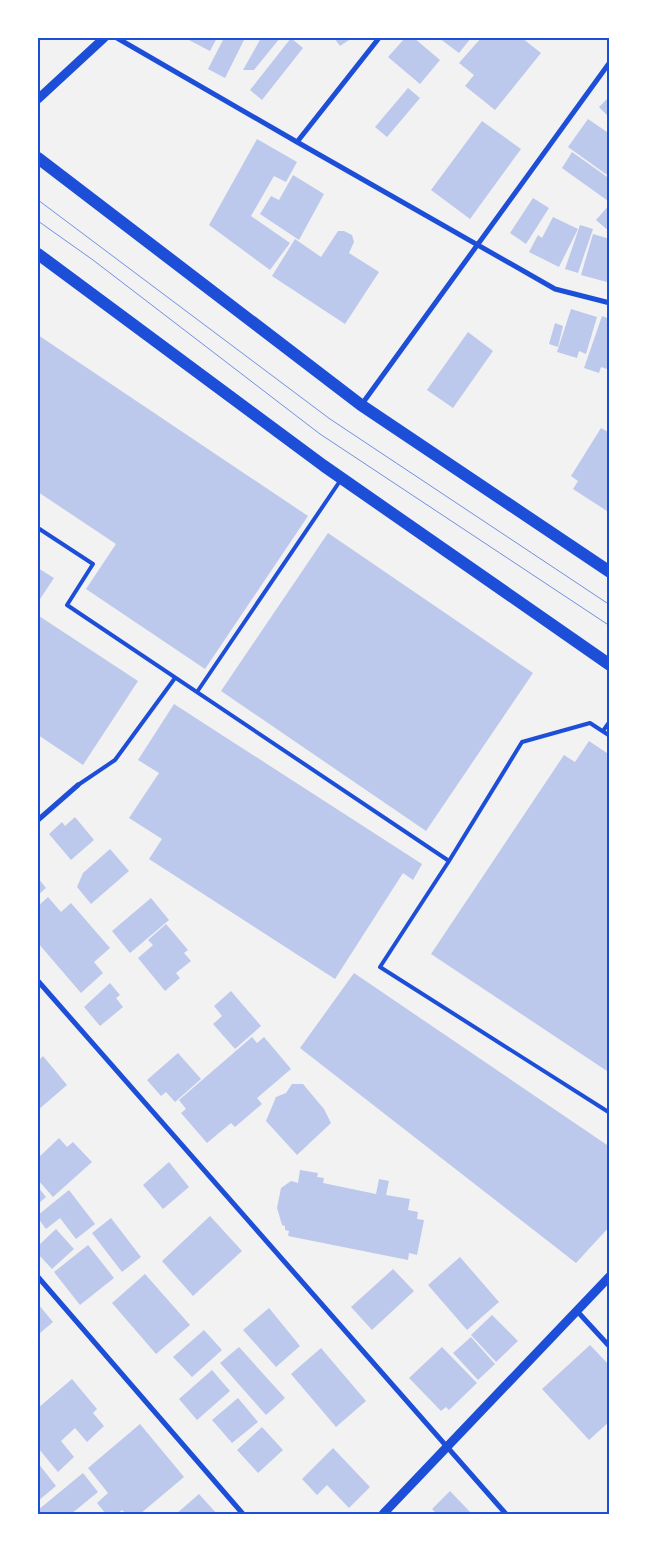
<svg xmlns="http://www.w3.org/2000/svg" width="647" height="1552" viewBox="0 0 647 1552" font-family="'Golos Text',sans-serif">
<style>
.building{fill:#bdc9ec}
.lines{fill:none;stroke-linecap:round;stroke-linejoin:round}
.service{stroke:#1d4ed8;stroke-width:4}
.minor{stroke:#1d4ed8;stroke-width:5}
.tertiary{stroke:#1d4ed8;stroke-width:9}
.primary{stroke:#1d4ed8;stroke-width:12}
.tram{stroke:#7290e2;stroke-width:1}
.neatline{fill:none;stroke:#1d4ed8;stroke-width:2}
</style>
<rect width="100%" height="100%" fill="#f2f2f2"/>
<!-- building -->
<path class="building" d="M 185,38 L 217,38 L 210,51 Z
M 224,38 L 245,38 L 225,78 L 208,69 Z
M 261,38 L 280,38 L 254,70 L 243,70 Z
M 291,38 L 303,48 L 262,100 L 250,90 Z
M 334,38 L 352,38 L 340,46 Z
M 405,38 L 414,38 L 440,60 L 420,84 L 388,57 Z
M 439,38 L 471,38 L 459,53 Z
M 481,38 L 522,38 L 541,53 L 495,110 L 465,86 L 474,75 L 459,63 Z
M 408,88 L 420,98 L 387,137 L 375,127 Z
M 610,96 L 610,118 L 599,107 Z
M 588,119 L 610,134 L 610,177 L 568,147 Z
M 482,121 L 521,149 L 470,219 L 431,190 Z
M 257,139 L 297,162 L 286,182 L 274,176 L 251,216 L 290,243 L 270,270 L 209,225 Z
M 572,152 L 610,179 L 610,198 L 608,201 L 562,168 Z
M 293,175 L 324,194 L 299,240 L 260,214 L 271,196 L 279,200 Z
M 533,198 L 549,208 L 526,244 L 510,233 Z
M 610,204 L 610,232 L 596,220 Z
M 553,217 L 578,229 L 559,267 L 529,252 L 538,235 L 542,238 Z
M 580,225 L 593,229 L 578,273 L 565,269 Z
M 338,231 L 344,231 L 352,235 L 354,242 L 349,253 L 379,272 L 345,324 L 272,276 L 295,239 L 321,257 Z
M 593,234 L 610,239 L 610,272 L 607,282 L 581,275 Z
M 571,309 L 597,317 L 586,354 L 579,351 L 577,358 L 557,352 Z
M 602,316 L 610,319 L 610,370 L 601,367 L 599,373 L 584,368 Z
M 555,323 L 563,326 L 558,347 L 549,344 Z
M 468,332 L 493,351 L 453,408 L 427,390 Z
M 38,335 L 308,516 L 205,669 L 86,589 L 116,544 L 38,492 Z
M 601,428 L 610,433 L 610,513 L 573,489 L 578,481 L 571,476 Z
M 328,533 L 533,673 L 426,831 L 221,691 Z
M 38,568 L 54,578 L 38,602 Z
M 39,616 L 138,681 L 83,765 L 38,735 L 38,619 Z
M 174,704 L 422,864 L 413,880 L 403,873 L 335,979 L 149,859 L 162,839 L 129,818 L 159,773 L 138,760 Z
M 589,741 L 610,755 L 610,1073 L 431,954 L 564,755 L 575,762 Z
M 75,817 L 94,840 L 71,860 L 49,834 L 62,822 L 65,826 Z
M 110,849 L 129,871 L 91,904 L 77,887 L 83,873 Z
M 38,878 L 46,888 L 38,895 Z
M 48,897 L 61,912 L 71,903 L 110,948 L 94,962 L 103,973 L 81,993 L 38,943 L 38,906 Z
M 151,898 L 169,920 L 130,953 L 112,931 Z
M 166,924 L 188,950 L 184,953 L 191,961 L 176,973 L 180,978 L 165,991 L 138,958 L 153,945 L 148,940 Z
M 354,973 L 610,1147 L 610,1226 L 576,1263 L 300,1048 Z
M 110,983 L 120,995 L 116,998 L 123,1007 L 100,1026 L 84,1007 Z
M 231,991 L 261,1026 L 235,1049 L 213,1024 L 222,1016 L 214,1006 Z
M 252,1037 L 257,1043 L 264,1037 L 291,1069 L 257,1098 L 262,1104 L 235,1127 L 231,1123 L 207,1143 L 181,1113 L 186,1109 L 179,1100 Z
M 178,1053 L 201,1079 L 175,1102 L 166,1092 L 161,1096 L 147,1080 Z
M 43,1056 L 67,1085 L 38,1110 L 38,1061 Z
M 292,1084 L 303,1084 L 324,1109 L 331,1123 L 297,1155 L 266,1121 L 276,1097 L 286,1093 Z
M 59,1138 L 67,1147 L 73,1142 L 92,1162 L 53,1197 L 38,1180 L 38,1158 Z
M 169,1162 L 189,1187 L 163,1209 L 143,1185 Z
M 300,1170 L 318,1173 L 317,1177 L 324,1178 L 323,1183 L 376,1194 L 379,1179 L 389,1181 L 386,1195 L 410,1199 L 408,1210 L 418,1212 L 417,1219 L 424,1220 L 417,1255 L 409,1253 L 408,1260 L 288,1236 L 289,1231 L 285,1230 L 285,1226 L 282,1225 L 277,1208 L 281,1188 L 291,1181 L 298,1183 Z
M 38,1187 L 46,1197 L 38,1204 Z
M 69,1190 L 95,1224 L 76,1239 L 60,1218 L 46,1229 L 38,1218 L 38,1215 Z
M 210,1216 L 242,1251 L 193,1296 L 162,1261 Z
M 111,1218 L 141,1257 L 122,1272 L 92,1233 Z
M 56,1229 L 74,1249 L 52,1269 L 38,1254 L 38,1246 Z
M 88,1245 L 114,1278 L 80,1305 L 54,1272 Z
M 460,1257 L 499,1302 L 467,1330 L 428,1285 Z
M 393,1269 L 414,1291 L 372,1330 L 351,1307 Z
M 145,1274 L 190,1325 L 156,1354 L 112,1303 Z
M 38,1304 L 53,1322 L 40,1333 L 38,1331 Z
M 269,1308 L 300,1346 L 276,1367 L 243,1330 Z
M 492,1315 L 518,1341 L 496,1362 L 471,1335 Z
M 204,1330 L 222,1350 L 192,1377 L 173,1357 Z
M 471,1337 L 495,1364 L 478,1380 L 453,1353 Z
M 590,1345 L 610,1366 L 610,1421 L 589,1440 L 542,1389 Z
M 239,1347 L 285,1398 L 266,1415 L 220,1363 Z
M 442,1347 L 477,1383 L 449,1410 L 446,1407 L 441,1411 L 409,1378 Z
M 321,1348 L 366,1401 L 336,1427 L 291,1374 Z
M 212,1370 L 230,1391 L 197,1420 L 179,1399 Z
M 72,1379 L 97,1409 L 93,1413 L 104,1426 L 87,1442 L 75,1428 L 61,1441 L 74,1457 L 58,1472 L 38,1448 L 38,1408 Z
M 238,1398 L 258,1422 L 232,1443 L 212,1420 Z
M 140,1424 L 184,1477 L 140,1514 L 126,1514 L 122,1510 L 117,1514 L 106,1514 L 97,1503 L 108,1493 L 88,1468 Z
M 262,1427 L 283,1450 L 258,1473 L 237,1450 Z
M 333,1448 L 370,1487 L 349,1508 L 327,1485 L 317,1495 L 302,1479 Z
M 38,1463 L 56,1486 L 38,1501 Z
M 83,1473 L 98,1492 L 71,1514 L 38,1514 L 38,1510 Z
M 450,1491 L 472,1514 L 437,1514 L 432,1509 Z
M 199,1494 L 217,1514 L 176,1514 Z"/>
<g class="lines">
<!-- service -->
<path class="service" d="M 38,528 L 93,564 L 67,605 L 449,861
M 197,692 L 340,481
M 603,731 L 610,721
M 610,736 L 590,723 L 522,742 L 449,861 L 380,967 L 610,1113
M 78,785 L 115,760 L 175,678"/>
<!-- minor -->
<path class="minor" d="M 117,38 L 297,142 L 555,289 L 610,303
M 297,142 L 379,38
M 362,404 L 610,62
M 38,820 L 78,785
M 38,981 L 506,1514
M 38,1277 L 243,1514
M 577,1311 L 610,1347"/>
<!-- tertiary -->
<path class="tertiary" d="M 38,99 L 104,38
M 383,1514 L 610,1276"/>
<!-- primary -->
<path class="primary" d="M 38,158 L 361,405 L 610,572
M 38,254 L 324,466 L 610,665"/>
<!-- tram -->
<path class="tram" d="M 38,200 L 330,419 L 610,605
M 38,221 L 93,260 L 320,434 L 610,626"/>
</g>
<!-- border -->
<rect width="647" height="1552" fill="none" stroke="#ffffff" stroke-width="78"/>
<rect x="39" y="39" width="569" height="1474" class="neatline"/>
</svg>
